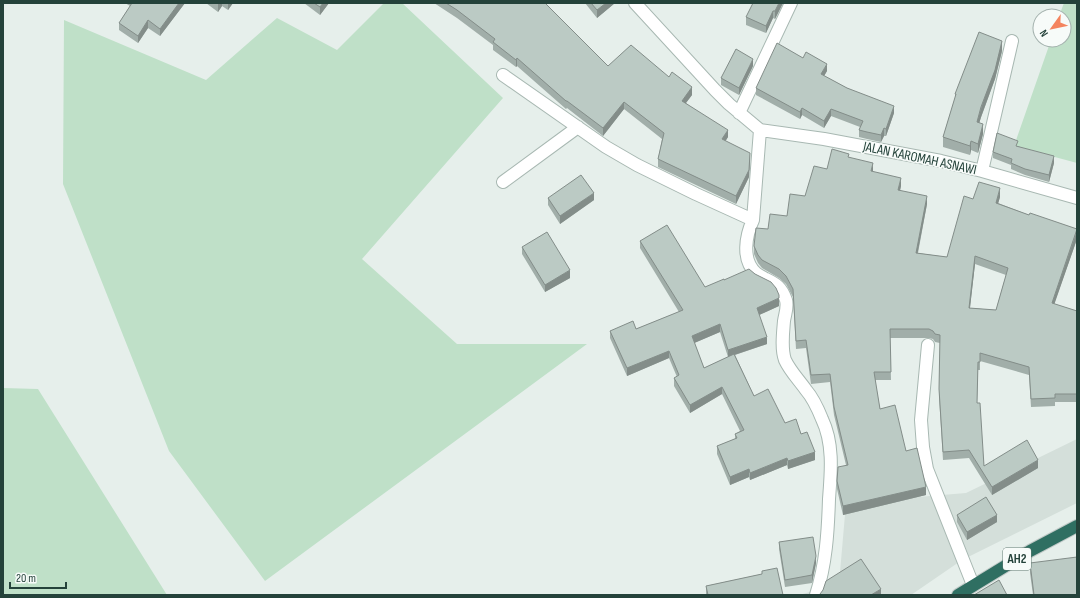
<svg xmlns="http://www.w3.org/2000/svg" width="1080" height="598" viewBox="0 0 1080 598" font-family="'Sofia Sans Condensed',sans-serif">
<style>
.built{fill:#d4dfda}
.green{fill:#bfe0c8}
.lines{fill:none;stroke-linecap:round;stroke-linejoin:round}
.street-casing{stroke:#a8b8b2;stroke-width:14}
.highway-casing{stroke:#c2cac8;stroke-width:14}
.street{stroke:#fff;stroke-width:12}
.highway{stroke:#2f6f62;stroke-width:12}
.wall{fill:#a1aea9;fill-rule:evenodd}
.shaded-wall{fill:#838d89}
.building{fill:#bbcac4;stroke:#838d89;fill-rule:evenodd}
.labels{text-anchor:middle;dominant-baseline:central;stroke-width:3;stroke-linejoin:round;paint-order:stroke}
.shield{fill:#f7fbf9;stroke:#637a73;stroke-width:1}
.shield-label{font-size:13px;font-weight:bold;fill:#24423a}
.street-label{font-size:14px;fill:#24423a;stroke:#f7fbf9}
</style>
<rect width="100%" height="100%" fill="#e6efeb"/>
<!-- built -->
<path class="built" d="M 1077,439 L 1077,503 L 962,560 L 911,595 L 799,595 L 839,584 L 846,503 L 966,493 Z"/>
<!-- green -->
<path class="green" d="M 384,3 L 402,3 L 503,98 L 362,259 L 457,344 L 587,344 L 265,581 L 169,451 L 63,184 L 64,20 L 206,80 L 277,18 L 337,50 Z
M 1064,3 L 1077,3 L 1077,163 L 1014,146 L 1051,40 L 1064,40 L 1064,16 L 1059,16 Z
M 3,388 L 38,389 L 167,595 L 3,595 Z"/>
<g class="lines">
<defs>
<path id="street" d="M 635,3 L 715,90 L 729,104 L 760,130
M 503,75 L 606,147 L 637,165 L 696,194 L 753,220
M 739,113 L 791,3
M 760,130 L 753,220 C 746,235 741,260 756,273 C 758,275 761,276 764,278 C 776,284 781,286 786,300 C 788,307 785,314 784,321 C 783,333 781,349 785,360 C 790,371 799,380 806,390 C 813,398 818,409 822,419 C 834,444 831,473 829,499 C 828,532 826,564 816,595
M 760,130 L 824,139 L 941,161 L 982,171 L 1077,198
M 982,171 L 1012,41
M 503,182 L 578,127
M 928,345 L 921,420 L 923,447 L 927,469 L 973,585"/>
<path id="highway" d="M 958,595 L 1030,551 L 1077,526"/>
</defs>
<!-- street casing -->
<use href="#street" class="street-casing"/>
<!-- highway casing -->
<use href="#highway" class="highway-casing"/>
<!-- street -->
<use href="#street" class="street"/>
<!-- highway -->
<use href="#highway" class="highway"/>
</g>
<!-- wall -->
<path class="wall" d="M 125,3 L 185,3 L 160,36 L 148,28 L 138,43 L 119,30 L 119,23 L 130,6 Z
M 206,3 L 233,3 L 228,10 L 222,6 L 218,12 Z
M 304,3 L 329,3 L 320,15 Z
M 434,3 L 545,3 L 608,66 L 669,77 L 692,95 L 686,103 L 728,137 L 725,141 L 750,161 L 749,177 L 736,204 L 658,167 L 658,159 L 662,139 L 624,109 L 603,136 L 567,108 L 566,109 L 517,66 L 516,67 L 493,50 L 493,45 L 457,18 Z
M 585,3 L 615,3 L 597,18 Z
M 783,3 L 775,19 L 773,18 L 766,33 L 746,25 L 746,17 Z
M 1002,51 L 995,79 L 979,123 L 983,134 L 978,153 L 971,150 L 970,155 L 943,147 L 943,137 L 955,98 L 955,94 Z
M 753,66 L 739,95 L 721,85 L 721,78 Z
M 827,71 L 824,76 L 847,88 L 894,113 L 886,136 L 884,136 L 881,142 L 867,139 L 859,137 L 859,130 L 860,127 L 831,116 L 824,128 L 802,115 L 800,119 L 756,95 L 756,88 Z
M 1018,146 L 1054,163 L 1049,182 L 1025,175 L 1011,169 L 1011,165 L 993,158 L 993,152 Z
M 849,157 L 873,172 L 901,186 L 900,191 L 927,204 L 918,253 L 947,257 L 973,199 L 1000,197 L 998,203 L 1029,215 L 1077,229 L 1077,239 L 1054,304 L 1077,311 L 1077,402 L 1055,402 L 1055,406 L 1031,407 L 1029,375 L 980,361 L 980,370 L 978,370 L 977,403 L 984,466 L 1038,468 L 992,495 L 969,458 L 943,460 L 939,397 L 940,343 L 935,342 L 933,339 L 929,338 L 890,338 L 891,380 L 875,380 L 880,409 L 906,451 L 926,495 L 843,515 L 837,489 L 837,481 L 846,465 L 834,415 L 830,382 L 811,384 L 806,348 L 796,349 L 793,297 L 786,284 L 779,278 L 762,268 L 758,263 L 754,254 L 754,246 L 768,229 L 787,216 L 805,196 L 827,169 ZM 975,264 L 1006,275 L 996,310 L 970,308 Z
M 548,198 L 594,200 L 560,224 L 548,205 Z
M 640,241 L 705,287 L 724,280 L 779,306 L 759,315 L 767,344 L 735,355 L 754,396 L 785,423 L 801,434 L 815,460 L 788,469 L 787,465 L 750,480 L 749,477 L 730,485 L 717,454 L 717,446 L 735,439 L 735,434 L 740,431 L 722,394 L 690,413 L 674,386 L 674,378 L 677,377 L 669,358 L 627,376 L 610,338 L 610,331 L 636,329 L 679,312 L 640,248 ZM 720,332 L 728,357 L 704,368 L 694,343 Z
M 522,247 L 570,278 L 545,292 L 522,254 Z
M 957,515 L 997,522 L 967,540 L 957,522 Z
M 779,542 L 816,563 L 812,583 L 785,587 L 779,549 Z
M 1030,563 L 1077,595 L 1033,595 L 1030,573 Z
M 762,571 L 783,595 L 706,595 L 706,586 L 762,574 Z"/>
<!-- shaded-wall -->
<path class="shaded-wall" d="M 179,3 L 185,3 L 160,36 L 160,29 Z
M 219,3 L 222,3 L 222,6 L 218,12 L 218,4 Z
M 228,3 L 233,3 L 228,10 Z
M 323,3 L 329,3 L 320,15 L 320,7 Z
M 606,3 L 615,3 L 597,18 L 597,10 Z
M 779,3 L 783,3 L 775,19 L 775,11 Z
M 773,11 L 773,18 L 766,33 L 766,26 Z
M 148,20 L 148,28 L 138,43 L 138,36 Z
M 1002,41 L 1002,51 L 995,79 L 981,117 L 977,131 L 977,122 Z
M 517,58 L 517,66 L 516,67 L 516,60 Z
M 753,59 L 753,66 L 739,95 L 739,88 Z
M 827,64 L 827,71 L 821,81 L 821,74 Z
M 692,87 L 692,95 L 682,108 L 682,101 Z
M 624,102 L 624,109 L 603,136 L 603,128 Z
M 894,106 L 894,113 L 886,136 L 886,129 Z
M 802,108 L 802,115 L 800,119 L 800,112 Z
M 831,109 L 831,116 L 824,128 L 824,121 Z
M 983,124 L 983,134 L 978,153 L 978,144 Z
M 884,128 L 884,136 L 881,142 L 881,135 Z
M 728,130 L 728,137 L 722,147 L 722,139 Z
M 971,141 L 971,150 L 970,155 L 970,146 Z
M 750,153 L 749,177 L 736,204 L 736,196 Z
M 1054,156 L 1054,163 L 1049,182 L 1049,175 Z
M 873,163 L 873,171 L 871,171 Z
M 901,178 L 901,186 L 898,198 L 898,190 Z
M 1000,188 L 1000,197 L 996,211 L 996,203 Z
M 594,193 L 594,200 L 560,224 L 560,216 Z
M 927,196 L 927,204 L 916,261 L 916,253 Z
M 1077,231 L 1077,239 L 1052,311 L 1052,303 Z
M 975,256 L 975,264 L 969,316 L 969,308 Z
M 570,270 L 570,278 L 545,292 L 545,285 Z
M 779,298 L 779,306 L 757,316 L 757,308 Z
M 720,324 L 720,332 L 692,344 L 692,336 Z
M 767,337 L 767,344 L 728,357 L 728,350 Z
M 669,351 L 669,358 L 627,376 L 627,368 Z
M 722,387 L 722,394 L 690,413 L 690,405 Z
M 815,452 L 815,460 L 788,469 L 788,461 Z
M 787,458 L 787,465 L 750,480 L 750,473 Z
M 1038,460 L 1038,468 L 992,495 L 992,487 Z
M 749,469 L 749,477 L 730,485 L 730,477 Z
M 926,487 L 926,495 L 843,515 L 843,506 Z
M 997,515 L 997,522 L 967,540 L 967,532 Z
M 816,556 L 816,563 L 812,583 L 812,575 Z
M 881,589 L 881,595 L 871,595 Z"/>
<!-- building -->
<path class="building" d="M 132,3 L 179,3 L 160,29 L 148,20 L 138,36 L 119,23 Z
M 314,3 L 323,3 L 320,7 Z
M 446,3 L 545,3 L 608,66 L 631,45 L 669,77 L 672,72 L 692,87 L 682,101 L 728,130 L 722,139 L 750,153 L 749,170 L 736,196 L 658,159 L 664,133 L 624,102 L 603,128 L 567,101 L 566,101 L 517,58 L 516,60 L 493,42 L 495,39 L 457,10 Z
M 591,3 L 606,3 L 597,10 Z
M 753,3 L 779,3 L 775,11 L 773,11 L 766,26 L 746,17 Z
M 979,32 L 1002,41 L 995,70 L 981,107 L 977,122 L 983,124 L 978,144 L 971,141 L 970,146 L 943,137 L 956,94 L 955,94 Z
M 777,43 L 803,58 L 806,52 L 827,64 L 821,74 L 847,88 L 894,106 L 886,129 L 884,128 L 881,135 L 867,132 L 859,130 L 863,121 L 831,109 L 824,121 L 802,108 L 800,112 L 756,88 Z
M 736,49 L 753,59 L 739,88 L 721,78 Z
M 997,133 L 1018,141 L 1016,146 L 1054,156 L 1049,175 L 1025,169 L 1011,163 L 1012,159 L 993,152 Z
M 832,149 L 849,154 L 848,157 L 873,163 L 871,171 L 901,178 L 898,190 L 927,196 L 916,253 L 947,257 L 964,196 L 973,199 L 979,182 L 1000,188 L 996,203 L 1029,215 L 1030,213 L 1077,229 L 1052,303 L 1077,311 L 1077,394 L 1055,394 L 1055,398 L 1031,399 L 1029,367 L 980,353 L 980,362 L 978,362 L 977,403 L 980,403 L 984,466 L 1027,440 L 1038,460 L 992,487 L 969,450 L 943,452 L 939,389 L 940,335 L 935,334 L 933,331 L 929,329 L 890,329 L 891,372 L 874,372 L 880,409 L 895,405 L 906,451 L 917,448 L 926,487 L 843,506 L 837,481 L 838,467 L 848,465 L 834,407 L 830,374 L 811,375 L 806,340 L 796,341 L 793,289 L 786,276 L 779,269 L 762,260 L 758,255 L 754,246 L 756,228 L 768,229 L 770,214 L 787,216 L 790,194 L 805,196 L 814,166 L 827,169 ZM 975,256 L 1008,268 L 996,310 L 969,308 Z
M 581,175 L 594,193 L 560,216 L 548,198 Z
M 667,225 L 705,287 L 724,279 L 724,280 L 749,269 L 755,274 L 771,282 L 776,288 L 779,295 L 779,298 L 757,308 L 767,337 L 728,350 L 720,324 L 692,336 L 704,368 L 734,354 L 754,396 L 768,389 L 785,423 L 796,419 L 801,434 L 807,432 L 815,452 L 788,461 L 787,458 L 750,473 L 749,469 L 730,477 L 717,446 L 737,438 L 735,434 L 744,430 L 722,387 L 690,405 L 674,378 L 679,375 L 669,351 L 627,368 L 610,331 L 633,321 L 636,329 L 683,310 L 640,241 Z
M 547,232 L 570,270 L 545,285 L 522,247 Z
M 986,497 L 997,515 L 967,532 L 957,515 Z
M 813,537 L 816,556 L 812,575 L 785,580 L 779,542 Z
M 1077,557 L 1077,595 L 1034,595 L 1030,563 Z
M 861,559 L 881,589 L 871,595 L 820,595 L 820,594 L 823,590 L 826,581 Z
M 777,568 L 783,595 L 708,595 L 706,586 L 762,574 L 762,571 Z
M 999,580 L 1007,595 L 974,595 Z"/>
<g class="labels">
<!-- shield labels -->
<rect class="shield" x="1003" y="548" width="28" height="22" rx="3"/>
<g class="shield-label">
<text x="1017" y="559">AH2</text>
</g>
<!-- street labels -->
<g class="street-label">
<text transform="translate(920 158) rotate(12)">JALAN KAROMAH ASNAWI</text>
</g>
</g>
<!-- border -->
<rect width="1080" height="598" fill="none" stroke="#24423a" stroke-width="8"/>
<!-- north arrow -->
<g transform="translate(1052 28) rotate(237)"><circle r="19" fill="#f7fbf9" stroke="#a3b1ad"/>
<path d="M0-3L7 15L0 10L-7 15Z" fill="#f4845f"/>
<text y="-6" font-size="11" font-weight="bold" text-anchor="middle" fill="#24423a">N</text>
</g>
<!-- scale -->
<path d="M10 582v6h56v-6" fill="none" stroke="#24423a" stroke-width="2"/>
<text x="16" y="582" font-size="12" fill="#24423a" stroke="#f7fbf9" stroke-width="3" paint-order="stroke">20 m</text>
</svg>
